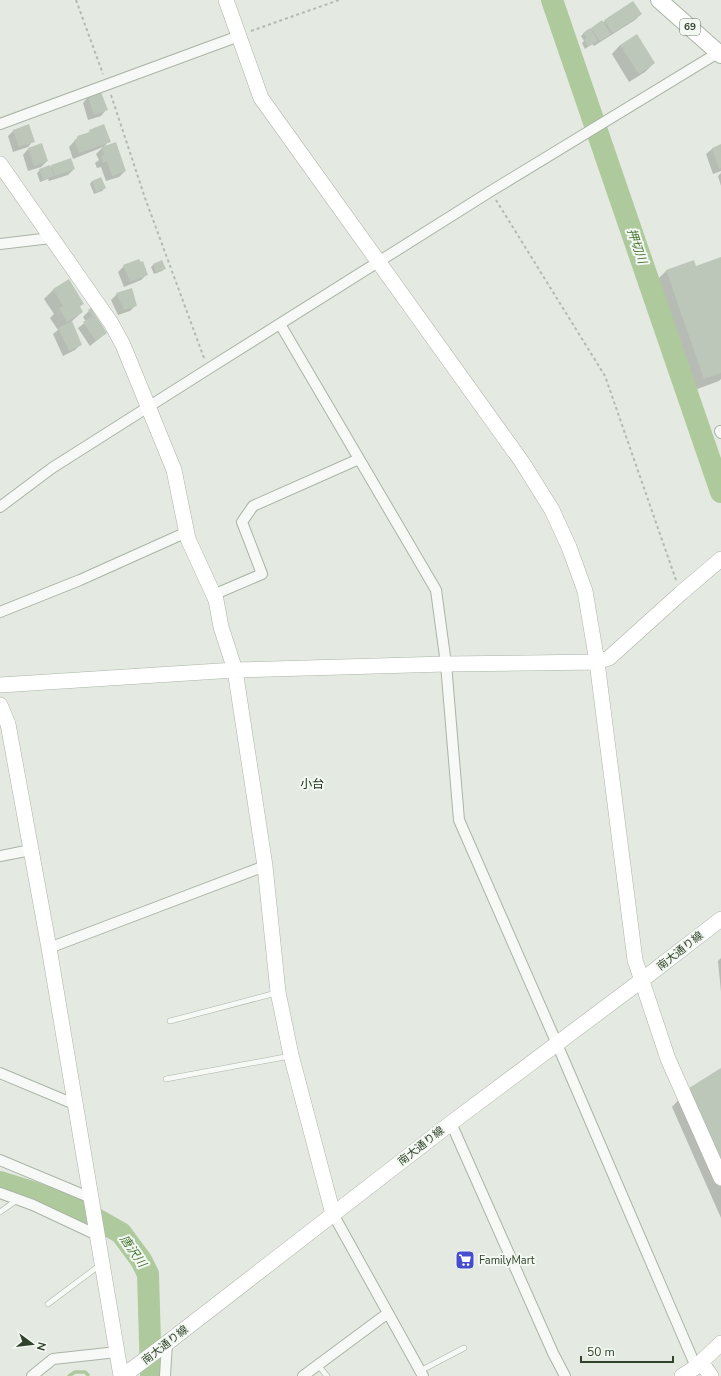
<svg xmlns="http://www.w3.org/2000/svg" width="721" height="1376" viewBox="0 0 721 1376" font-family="'Nunito Sans','Noto Sans JP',sans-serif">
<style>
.shadow{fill:#0003}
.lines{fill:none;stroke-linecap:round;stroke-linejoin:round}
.stream{stroke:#aeca9d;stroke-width:3.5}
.river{stroke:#aeca9d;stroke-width:22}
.building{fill:#bdc7b9}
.lane-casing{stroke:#aab4a7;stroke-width:6}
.street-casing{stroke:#aab4a7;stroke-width:12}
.secondary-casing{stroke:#aab4a7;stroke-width:16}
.primary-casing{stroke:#a7b6a1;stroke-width:18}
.path{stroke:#b3bbb0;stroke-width:2;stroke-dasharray:3 3;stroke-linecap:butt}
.lane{stroke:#f6f9f5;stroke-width:5}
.street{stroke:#f6f9f5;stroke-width:10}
.secondary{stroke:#fff;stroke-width:15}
.primary{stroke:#fff;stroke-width:16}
.labels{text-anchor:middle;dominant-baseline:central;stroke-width:4;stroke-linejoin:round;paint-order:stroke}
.shield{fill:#f3f8f2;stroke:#6a7966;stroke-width:1}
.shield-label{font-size:10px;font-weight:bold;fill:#30422a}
.street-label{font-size:11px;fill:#30422a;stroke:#f3f8f2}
.poi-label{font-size:11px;fill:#30422a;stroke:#f3f8f2;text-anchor:start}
.water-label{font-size:12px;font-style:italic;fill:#497634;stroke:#f3f8f2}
.neighbourhood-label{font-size:12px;fill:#21331c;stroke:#f3f8f2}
</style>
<rect width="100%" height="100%" fill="#e4eae2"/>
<!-- shadow -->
<path class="shadow" d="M 641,14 L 635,20 L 594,46 L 592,44 L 585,49 L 582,43 L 584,41 L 581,36 L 583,34 L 605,21 Z
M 620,45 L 654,63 L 645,72 L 629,82 L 612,54 Z
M 88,97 L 106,110 L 101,116 L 88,120 L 83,103 Z
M 14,130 L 33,141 L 28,147 L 13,152 L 8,136 Z
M 90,131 L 109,141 L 103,148 L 125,171 L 119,177 L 106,181 L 101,167 L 97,168 L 95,163 L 99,160 L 96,154 L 103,147 L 73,159 L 69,147 L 78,137 L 87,134 Z
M 721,146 L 721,171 L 713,174 L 706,154 L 712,149 Z
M 28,149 L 47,161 L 41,167 L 28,171 L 23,155 Z
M 52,166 L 74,169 L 68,175 L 49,181 L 48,179 L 40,182 L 37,173 L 40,170 L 50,167 Z
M 721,173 L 721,186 L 718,176 Z
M 92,181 L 105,188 L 102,191 L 94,194 L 90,184 Z
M 721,258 L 721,379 L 719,381 L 692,391 L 655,282 L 667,270 L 695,267 Z
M 154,264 L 164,269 L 162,271 L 154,274 L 151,267 Z
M 124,266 L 147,274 L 141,280 L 124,287 L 118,272 Z
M 69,281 L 82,304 L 79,307 L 82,312 L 71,322 L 81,344 L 75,350 L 63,356 L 53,334 L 58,330 L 50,318 L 54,314 L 44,299 L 53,290 Z
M 117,294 L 136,305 L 130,311 L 118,315 L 111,300 Z
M 91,309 L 106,333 L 90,346 L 78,328 L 86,322 L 83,317 Z
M 721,958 L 721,992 L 718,961 Z
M 721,1069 L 721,1218 L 672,1107 L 689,1089 Z"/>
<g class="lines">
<!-- stream -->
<path class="stream" d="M 69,1376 L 75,1372 L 85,1372 L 88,1375"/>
<!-- river -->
<path class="river" d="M 552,0 L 721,492
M 0,1182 L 35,1193 L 77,1208 L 121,1233 L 141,1260 L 148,1274 L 151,1376"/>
</g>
<!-- building -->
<path class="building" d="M 633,1 L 642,14 L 613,33 L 604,20 Z
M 602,20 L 611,34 L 600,41 L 591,28 Z
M 590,28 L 598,41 L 588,47 L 584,40 L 586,38 L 583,33 Z
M 637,34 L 655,63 L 639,74 L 620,45 Z
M 101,92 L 108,110 L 94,115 L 88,96 Z
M 29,124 L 35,142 L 19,147 L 13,130 Z
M 104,124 L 111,142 L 79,153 L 74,140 L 78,139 L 77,136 L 90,132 L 89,130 Z
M 116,142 L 126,171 L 112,176 L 107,161 L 103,163 L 101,156 L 104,155 L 102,147 Z
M 42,143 L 48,161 L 34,166 L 28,148 Z
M 721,144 L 721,168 L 719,169 L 712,148 Z
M 71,158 L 75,169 L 55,176 L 51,165 Z
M 50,165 L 54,176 L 43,180 L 39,169 Z
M 101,177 L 106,188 L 96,192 L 92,181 Z
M 721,257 L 721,373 L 704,379 L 666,270 L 694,260 L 696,266 Z
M 139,259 L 141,262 L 143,261 L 148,275 L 130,282 L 123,265 Z
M 162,260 L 166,269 L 156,272 L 153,264 Z
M 69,279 L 84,304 L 80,306 L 83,312 L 67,322 L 59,308 L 63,306 L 53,289 Z
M 132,288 L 137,306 L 124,310 L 116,293 Z
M 91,308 L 107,333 L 96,341 L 83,322 L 92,316 L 88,310 Z
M 72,321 L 82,345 L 69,351 L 58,328 Z
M 721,1068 L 721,1161 L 689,1088 Z"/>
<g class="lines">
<defs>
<path id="lane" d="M 170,1021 L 276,993
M 166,1079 L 290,1056
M 0,1212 L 17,1200
M 48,1304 L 100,1265
M 318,1365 L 327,1376
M 420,1371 L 464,1348"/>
<path id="street" d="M 0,124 L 239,36
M 0,244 L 51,238
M 280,324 L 436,590 L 446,664 L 459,820 L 557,1044 L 696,1367
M 720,431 L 721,433
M 0,507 L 52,468 L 208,369 L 491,191 L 721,51
M 213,595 L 262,574 L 242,522 L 253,506 L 359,459
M 0,612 L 80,580 L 187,532
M 0,856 L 31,850
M 49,948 L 265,866
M 0,1073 L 74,1104
M 451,1123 L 553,1353 L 565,1376
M 0,1160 L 91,1198
M 0,1193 L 33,1205 L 97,1235
M 333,1214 L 423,1376
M 32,1376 L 53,1359 L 117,1352
M 165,1376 L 167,1343
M 303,1376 L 388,1313"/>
<path id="secondary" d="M 226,0 L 261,98 L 522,462 L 552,510 L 569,547 L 585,591 L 597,662 L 635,960 L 668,1059 L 721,1178
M 0,164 L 111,323 L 123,345 L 174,470 L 188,539 L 216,600 L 221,627 L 235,670 L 265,866 L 278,992 L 291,1055 L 333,1214
M 0,685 L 235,670 L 446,664 L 597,662 L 609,658 L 681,593 L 721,559
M 0,705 L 8,724 L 49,948 L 121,1376
M 701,1362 L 711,1376
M 123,1376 L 167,1343 L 451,1123 L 642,980 L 721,919
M 682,1376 L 696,1367 L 721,1343"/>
<path id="primary" d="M 659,0 L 721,55"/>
</defs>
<!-- lane casing -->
<use href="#lane" class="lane-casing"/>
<!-- street casing -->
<use href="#street" class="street-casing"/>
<!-- secondary casing -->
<use href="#secondary" class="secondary-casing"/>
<!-- primary casing -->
<use href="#primary" class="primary-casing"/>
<!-- path -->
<path class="path" d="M 76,0 L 103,74
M 251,31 L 339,0
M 111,95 L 145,198 L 204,358
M 496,200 L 605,376 L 676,580"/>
<!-- lane -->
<use href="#lane" class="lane"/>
<!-- street -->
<use href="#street" class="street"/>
<!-- secondary -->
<use href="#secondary" class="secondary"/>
<!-- primary -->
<use href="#primary" class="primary"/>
</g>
<!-- icons -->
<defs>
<symbol id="supermarket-square" viewBox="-11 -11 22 22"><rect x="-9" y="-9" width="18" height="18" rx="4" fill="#484cce" stroke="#f3f8f2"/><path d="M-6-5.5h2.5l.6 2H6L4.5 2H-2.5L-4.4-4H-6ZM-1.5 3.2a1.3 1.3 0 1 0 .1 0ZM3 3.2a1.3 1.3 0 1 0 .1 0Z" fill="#fff"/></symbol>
</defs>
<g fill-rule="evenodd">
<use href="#supermarket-square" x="454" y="1249" width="22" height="22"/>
</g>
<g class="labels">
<!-- shield labels -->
<rect class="shield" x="680" y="19" width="20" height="16" rx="3"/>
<g class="shield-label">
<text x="690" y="27">69</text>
</g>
<!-- street labels -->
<g class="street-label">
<text transform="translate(680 951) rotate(-38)">南大通り線</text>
<text transform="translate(421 1146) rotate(-38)">南大通り線</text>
<text transform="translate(165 1345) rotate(-38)">南大通り線</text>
</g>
<!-- poi labels -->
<g class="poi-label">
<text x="479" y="1260">FamilyMart</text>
</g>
<!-- water labels -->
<g class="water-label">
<text transform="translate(637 246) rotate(71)">押切川</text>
<text transform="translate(133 1251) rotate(55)">唐沢川</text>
</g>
<!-- neighbourhood labels -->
<g class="neighbourhood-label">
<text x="312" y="784">小台</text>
</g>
</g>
<!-- north arrow -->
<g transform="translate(32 1344) rotate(105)" stroke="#f3f8f2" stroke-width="3" paint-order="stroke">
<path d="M0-3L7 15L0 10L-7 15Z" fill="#30422a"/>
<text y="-6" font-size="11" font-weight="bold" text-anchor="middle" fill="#30422a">N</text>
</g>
<!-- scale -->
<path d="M581 1356v6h92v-6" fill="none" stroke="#30422a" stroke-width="2"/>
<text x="587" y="1356" font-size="12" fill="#30422a" stroke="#f3f8f2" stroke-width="3" paint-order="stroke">50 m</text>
</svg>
